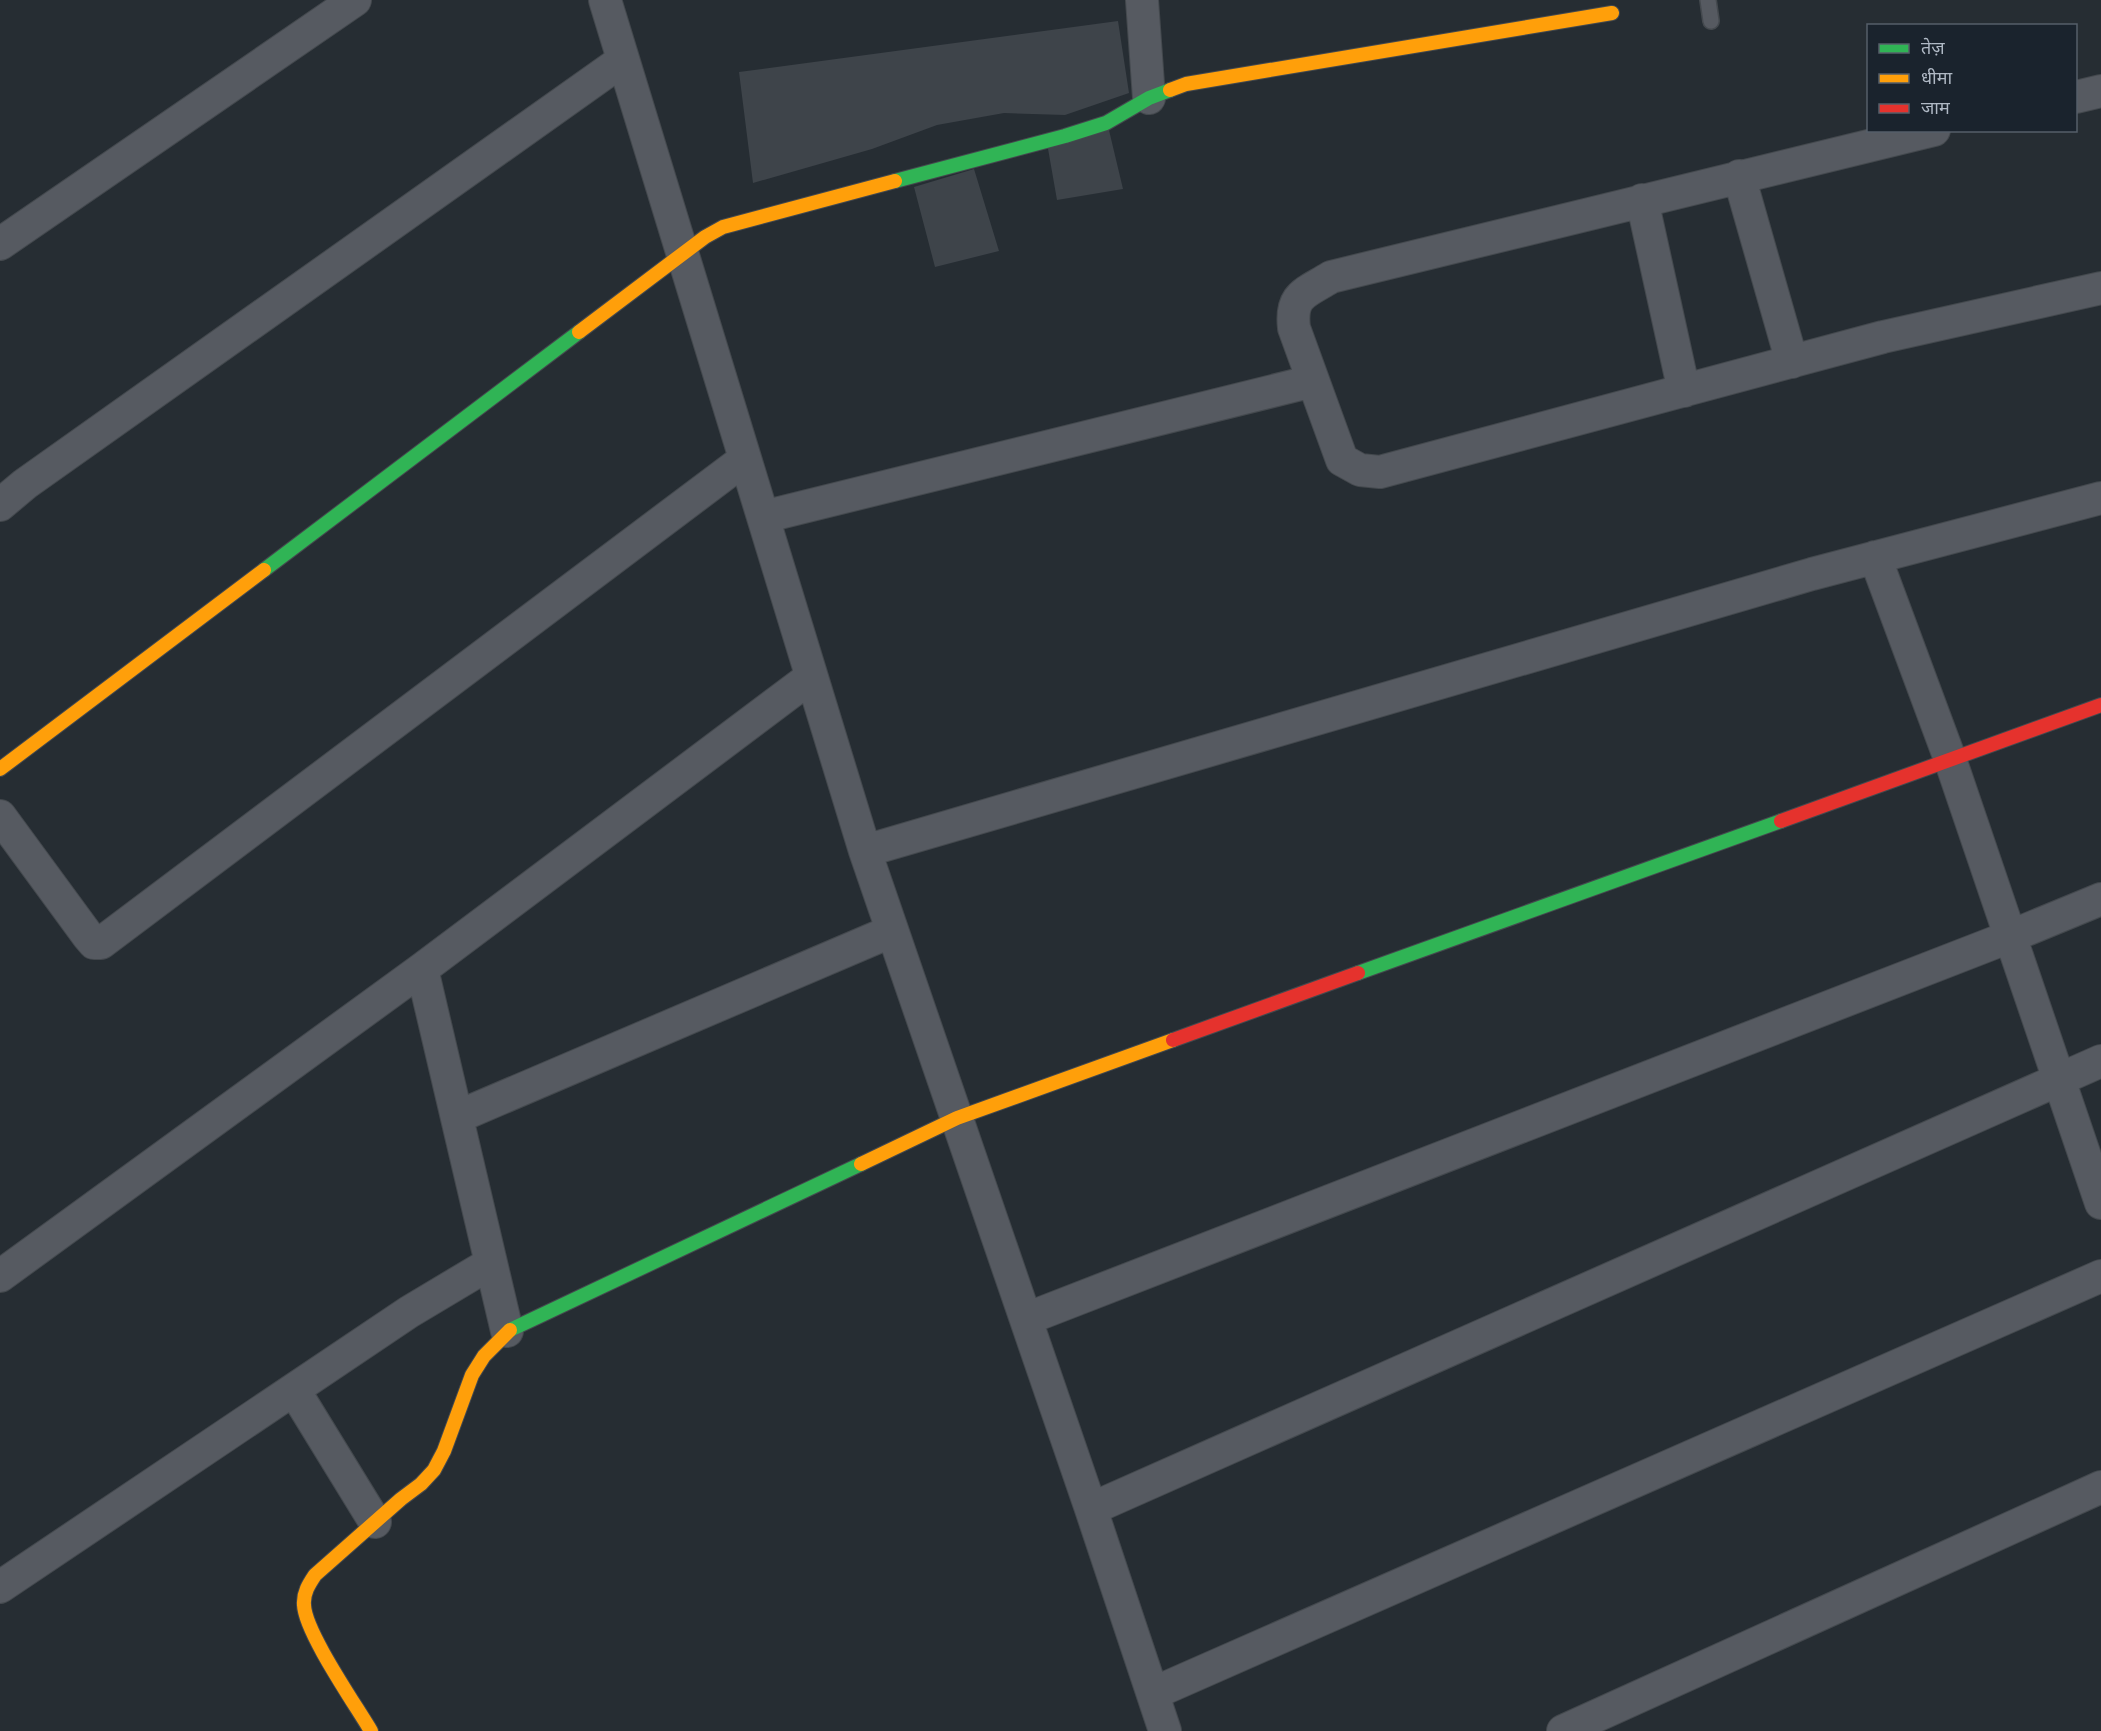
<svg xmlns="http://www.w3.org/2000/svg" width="2101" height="1731" viewBox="0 0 2101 1731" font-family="'PT Sans Narrow','Noto Sans Devanagari',sans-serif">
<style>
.building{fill:#3e444a}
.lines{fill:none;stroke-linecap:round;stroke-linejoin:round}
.lane-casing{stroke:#44494e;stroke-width:18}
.street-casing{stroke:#44494e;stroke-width:34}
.fast-casing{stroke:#44494e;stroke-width:16}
.slow-casing{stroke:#44494e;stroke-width:16}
.jam-casing{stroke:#44494e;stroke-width:16}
.lane{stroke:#565a61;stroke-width:15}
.street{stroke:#565a61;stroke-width:32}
.fast{stroke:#30b455;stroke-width:14}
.slow{stroke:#ff9f0a;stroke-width:14}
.jam{stroke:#e5322d;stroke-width:14}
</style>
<rect width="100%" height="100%" fill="#262d33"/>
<!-- building -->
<path class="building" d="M 1118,21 L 1129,93 L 1065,115 L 1004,113 L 937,125 L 872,149 L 753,183 L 739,72 Z
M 1108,126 L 1123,189 L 1057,200 L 1047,143 Z
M 974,169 L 999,251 L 935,267 L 914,187 Z"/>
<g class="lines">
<defs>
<path id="lane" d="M 1708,0 L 1711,21"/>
<path id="street" d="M 605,0 L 865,851 L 1091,1509 L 1165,1731
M 1142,0 L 1149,98
M 2076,97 L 2101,91
M 1934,130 L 1331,277 C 1306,293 1290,294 1294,328 L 1342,460 L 1360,470 L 1380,472 L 1883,337 L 2101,288
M 1739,176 L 1792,362
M 1642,200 L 1684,391
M 0,244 L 355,0
M 0,505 L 25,484 L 623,60
M 763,517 L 1313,381
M 1875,557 L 1950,759 L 2101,1203
M 0,816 L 88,936 L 94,943 L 101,943 L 745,459
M 865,851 L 1812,574 L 2101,498
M 422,969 L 507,1331
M 457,1117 L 892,931
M 0,1276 L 422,969 L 811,677
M 1026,1319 L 2009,937 L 2101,899
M 294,1390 L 375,1522
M 1091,1509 L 2101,1061
M 0,1587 L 409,1312 L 491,1263
M 1154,1693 L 2101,1276
M 1563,1731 L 2101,1487"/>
<path id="fast" d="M 895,181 L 1065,136 L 1106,123 L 1149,98 L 1170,90
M 264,570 L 579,332
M 1358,973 L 1781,821
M 510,1330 L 861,1164"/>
<path id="slow" d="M 1170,90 L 1186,84 L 1612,13
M 579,332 L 705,237 L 723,227 L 895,181
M 0,769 L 264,570
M 861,1164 L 957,1118 L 1173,1040
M 371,1731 C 355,1704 305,1632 304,1605 C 303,1593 309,1584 315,1575 L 401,1499 L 421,1484 L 434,1470 L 444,1451 L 472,1375 L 484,1356 L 510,1330"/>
<path id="jam" d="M 1781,821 L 2101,705
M 1173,1040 L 1358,973"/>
</defs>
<!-- lane casing -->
<use href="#lane" class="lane-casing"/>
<!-- street casing -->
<use href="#street" class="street-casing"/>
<!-- fast casing -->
<use href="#fast" class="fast-casing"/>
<!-- slow casing -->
<use href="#slow" class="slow-casing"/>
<!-- jam casing -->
<use href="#jam" class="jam-casing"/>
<!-- lane -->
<use href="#lane" class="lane"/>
<!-- street -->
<use href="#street" class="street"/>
<!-- fast -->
<use href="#fast" class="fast"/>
<!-- slow -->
<use href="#slow" class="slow"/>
<!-- jam -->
<use href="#jam" class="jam"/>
</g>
<!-- legend -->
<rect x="1867" y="24" width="210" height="108" fill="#1a232d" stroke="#565f6a" stroke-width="1.5"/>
<rect x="1879" y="44" width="30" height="9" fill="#30b455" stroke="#565f6a" stroke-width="1.5"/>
<text x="1921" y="54" font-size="18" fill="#b0b9c5">तेज़</text>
<rect x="1879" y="74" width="30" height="9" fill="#ff9f0a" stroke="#565f6a" stroke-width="1.5"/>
<text x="1921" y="84" font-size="18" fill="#b0b9c5">धीमा</text>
<rect x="1879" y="104" width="30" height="9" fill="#e5322d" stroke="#565f6a" stroke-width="1.5"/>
<text x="1921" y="114" font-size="18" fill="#b0b9c5">जाम</text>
</svg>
